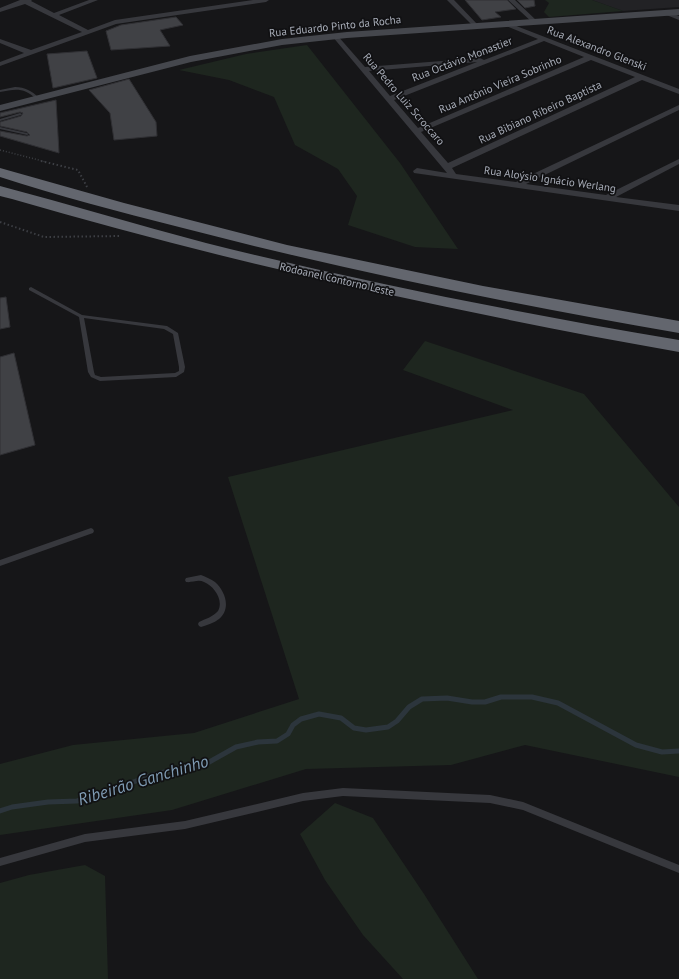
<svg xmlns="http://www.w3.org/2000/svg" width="679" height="979" viewBox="0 0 679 979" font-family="'PT Sans',sans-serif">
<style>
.built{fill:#222225}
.green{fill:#1e261f}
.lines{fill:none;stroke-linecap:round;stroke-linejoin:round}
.stream{stroke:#2c353c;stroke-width:5}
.building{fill:#404145;stroke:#303034}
.path-far1{stroke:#3d3f44;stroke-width:1.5;stroke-dasharray:1 2;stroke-linecap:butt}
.path{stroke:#3d3f44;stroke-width:2;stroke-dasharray:1.5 2.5;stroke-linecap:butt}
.lane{fill:#37383d;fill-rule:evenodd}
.street{fill:#37383d;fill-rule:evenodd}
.secondary{fill:#45474d;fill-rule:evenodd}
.highway{fill:#63666e;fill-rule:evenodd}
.labels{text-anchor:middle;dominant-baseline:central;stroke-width:3.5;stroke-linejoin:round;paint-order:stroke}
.far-street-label{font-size:11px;fill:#a8adb8;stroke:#111113}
.near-water-label{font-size:17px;font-style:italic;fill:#7f9bb3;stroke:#111113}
</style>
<rect width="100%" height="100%" fill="#161618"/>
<!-- built -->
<path class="built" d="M 592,0 L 679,0 L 679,7 L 623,11 Z"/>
<!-- green -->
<path class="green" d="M 545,0 L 592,0 L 623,11 L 549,17 L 544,12 L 549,3 Z
M 307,45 L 400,163 L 458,249 L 415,247 L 348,225 L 357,196 L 338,169 L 295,145 L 274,97 L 229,80 L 179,70 L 246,54 Z
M 425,341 L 584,394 L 679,507 L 679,777 L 525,745 L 451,765 L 306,769 L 172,810 L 0,835 L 0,764 L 73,745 L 194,733 L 299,699 L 228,477 L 513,410 L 403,370 Z
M 335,803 L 373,818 L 424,894 L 478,979 L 403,979 L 363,935 L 325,880 L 300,834 Z
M 85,865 L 105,876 L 108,979 L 0,979 L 0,883 L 29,875 Z"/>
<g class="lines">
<!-- stream -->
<path class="stream" d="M 0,811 L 12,807 L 48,802 L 77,801 L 102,794 L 149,776 L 180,768 L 204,765 L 236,747 L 258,742 L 277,741 L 288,734 L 293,725 L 301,719 L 319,714 L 341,718 L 354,728 L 366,730 L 388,727 L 397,721 L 409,707 L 422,699 L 447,698 L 472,702 L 485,702 L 501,697 L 532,697 L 558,703 L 636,745 L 662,752 L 679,751"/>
</g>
<!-- building -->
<path class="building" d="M 465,0 L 507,0 L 516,9 L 495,12 L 501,17 L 482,20 Z
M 517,0 L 534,0 L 535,6 L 525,8 Z
M 176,17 L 183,25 L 160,30 L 170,46 L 111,50 L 106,31 L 121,25 Z
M 87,51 L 97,78 L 53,88 L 47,54 Z
M 129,79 L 156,122 L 157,136 L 114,140 L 110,113 L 89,90 Z
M 56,100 L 59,153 L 0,136 L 0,131 L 27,136 L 30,135 L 27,132 L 0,126 L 0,122 L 21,116 L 23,113 L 20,112 L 0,117 L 0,113 Z
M 6,297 L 10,327 L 0,329 L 0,298 Z
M 14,353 L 35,445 L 0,455 L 0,357 Z"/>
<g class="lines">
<!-- path-far1 -->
<path class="path-far1" d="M 0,150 L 46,162"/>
<!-- path -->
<path class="path" d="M 41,161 L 78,170 L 87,187
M 0,222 L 44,237 L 121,236"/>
<!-- lane -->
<path class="lane" d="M 15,87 C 25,87 32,91 39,98 L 36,99 C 24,87 15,89 0,92 L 0,90 Z
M 20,113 L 22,114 L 21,115 L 0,121 L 0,119 Z
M 0,127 L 27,133 L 29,134 L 27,135 L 0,129 Z
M 31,287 L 82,315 L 167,326 L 178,333 L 185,367 L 184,372 L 176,377 L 100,381 L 91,377 L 88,372 L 79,317 L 29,290 L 29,288 ZM 84,318 L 164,329 L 173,334 L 179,367 L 179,371 L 175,373 L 101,377 L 95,375 L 94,372 Z
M 91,528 L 93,529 L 94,531 L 93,533 L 0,566 L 0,560 Z
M 201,575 C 206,577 211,579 215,582 C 226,592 231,609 219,619 C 214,623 207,625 201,627 L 199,626 L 198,624 L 199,622 C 205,619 213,617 218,611 C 224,600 214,586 204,582 C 198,579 192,583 186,582 L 185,580 L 186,578 Z
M 343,788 L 490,795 L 523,802 L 679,865 L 679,873 L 523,810 L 490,803 L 343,796 L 303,801 L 185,829 L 85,842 L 0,866 L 0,858 L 85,834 L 185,821 L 303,793 Z"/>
<!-- street -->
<path class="street" d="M 20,0 L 32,0 L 31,1 L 54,13 L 89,0 L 98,0 L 59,15 L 88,30 L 115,20 L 253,0 L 269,0 L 266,2 L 116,24 L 0,66 L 0,62 L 24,53 L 0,43 L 0,39 L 31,50 L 82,32 L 25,4 L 0,12 L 0,8 Z
M 447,0 L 454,0 L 478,25 L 478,27 L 474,27 Z
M 508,0 L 515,0 L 537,21 L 537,23 L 533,23 Z
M 666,11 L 679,16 L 679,20 L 664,14 L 664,12 Z
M 506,22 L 679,89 L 679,94 L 642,80 L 452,168 L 456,174 L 516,182 L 679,105 L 679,110 L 526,184 L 606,195 L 679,159 L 679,164 L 616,197 L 679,205 L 679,211 L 414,173 L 413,171 L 417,168 L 447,173 L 332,36 L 337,35 L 365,67 L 480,58 L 484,60 L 538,39 L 504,25 L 504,23 ZM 544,41 L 584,57 L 418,128 L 394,100 ZM 591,60 L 635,77 L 448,163 L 421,132 ZM 477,62 L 390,96 L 369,71 Z"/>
<!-- secondary -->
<path class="secondary" d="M 679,9 L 679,15 L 347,38 L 282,45 L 191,62 L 0,111 L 0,105 L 190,56 L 282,39 L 347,32 Z"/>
<!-- highway -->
<path class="highway" d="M 0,168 L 124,203 L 287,245 L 483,286 L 679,321 L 679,333 C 511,304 344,270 179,227 C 119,212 59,196 0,177 Z
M 0,186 C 69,204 137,225 206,243 C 362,282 520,313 679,340 L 679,352 C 454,312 231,263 12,199 L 0,196 Z"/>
</g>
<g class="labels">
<!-- far-street labels -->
<g class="far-street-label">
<text transform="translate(335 26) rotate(-6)">Rua Eduardo Pinto da Rocha</text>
<text transform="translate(597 48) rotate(21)">Rua Alexandro Glenski</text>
<text transform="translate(462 59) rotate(-21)">Rua Octávio Monastier</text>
<text transform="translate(500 84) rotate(-23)">Rua Antônio Vieira Sobrinho</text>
<text transform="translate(404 99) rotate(49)">Rua Pedro Luiz Scroccaro</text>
<text transform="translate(540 112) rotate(-25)">Rua Bibiano Ribeiro Baptista</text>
<text transform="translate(550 179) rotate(8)">Rua Aloýsio Ignácio Werlang</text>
<text transform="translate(337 279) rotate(13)">Rodoanel Contorno Leste</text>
</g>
<!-- near-water labels -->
<g class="near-water-label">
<text transform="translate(143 780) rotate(-17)">Ribeirão Ganchinho</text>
</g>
</g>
</svg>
